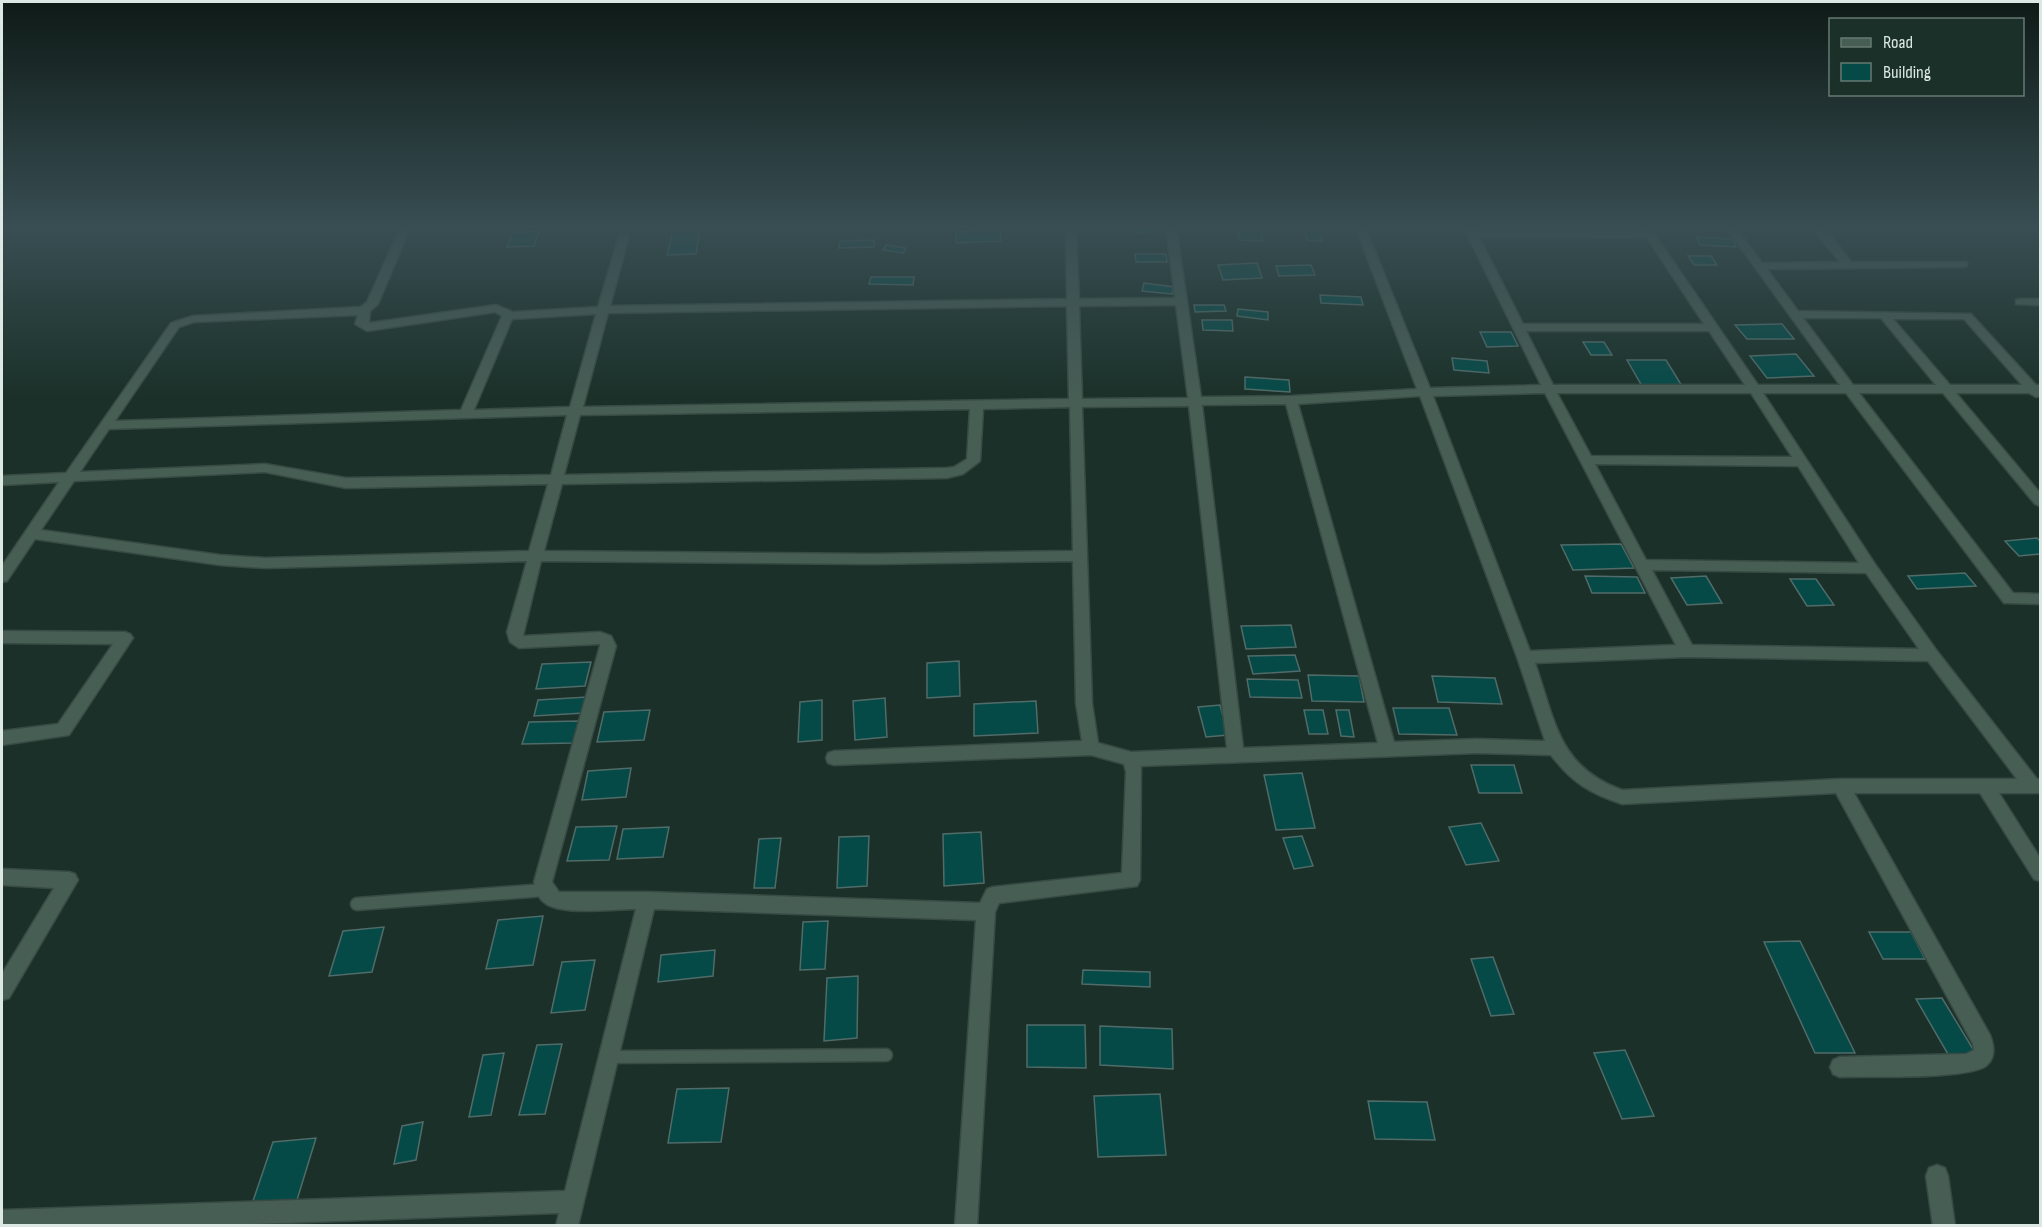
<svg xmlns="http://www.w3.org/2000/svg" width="2042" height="1227" viewBox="0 0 2042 1227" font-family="'Sofia Sans Condensed',sans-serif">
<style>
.building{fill:#054a47;stroke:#516b69;stroke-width:1.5}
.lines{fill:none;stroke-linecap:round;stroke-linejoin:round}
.service-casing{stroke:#374a43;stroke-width:15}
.minor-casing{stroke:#374a43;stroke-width:3}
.service{stroke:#475e55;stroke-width:12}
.minor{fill:#475e55;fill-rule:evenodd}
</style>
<rect width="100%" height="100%" fill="#1a3028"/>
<!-- building -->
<path class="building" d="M 1129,226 L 1158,226 L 1160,232 L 1131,233 Z
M 1237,226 L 1260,227 L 1263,241 L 1239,240 Z
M 1303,226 L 1318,226 L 1322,241 L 1307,240 Z
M 1579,226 L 1613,226 L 1616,232 L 1582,231 Z
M 700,229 L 696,254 L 667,255 L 673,230 Z
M 1000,230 L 1001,241 L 956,243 L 956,232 Z
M 539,231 L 534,246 L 507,247 L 513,233 Z
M 1696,237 L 1732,239 L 1736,247 L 1700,245 Z
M 874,240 L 874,247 L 839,248 L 840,241 Z
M 886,245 L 906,248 L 903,253 L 883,250 Z
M 1135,254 L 1166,254 L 1167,262 L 1136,262 Z
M 1688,256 L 1711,256 L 1717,265 L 1694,265 Z
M 1257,263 L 1262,278 L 1223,280 L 1218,265 Z
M 1311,265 L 1315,275 L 1279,276 L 1276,266 Z
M 871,277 L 914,277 L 913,285 L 869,284 Z
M 1144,283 L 1174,287 L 1172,294 L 1142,291 Z
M 1320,295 L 1361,297 L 1363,305 L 1321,303 Z
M 1194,305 L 1224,305 L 1226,311 L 1195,312 Z
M 1238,309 L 1268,312 L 1268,320 L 1237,316 Z
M 1202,320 L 1232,320 L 1233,331 L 1203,330 Z
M 1782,324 L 1794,339 L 1747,339 L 1735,325 Z
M 1480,332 L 1511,332 L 1518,346 L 1487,347 Z
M 1583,342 L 1604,342 L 1612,355 L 1591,355 Z
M 1796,354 L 1814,376 L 1767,378 L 1750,356 Z
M 1452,358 L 1487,361 L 1489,373 L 1454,370 Z
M 1627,360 L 1666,360 L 1682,386 L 1642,386 Z
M 1245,377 L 1289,380 L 1290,392 L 1245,389 Z
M 2037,538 L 2040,541 L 2040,554 L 2019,556 L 2005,541 Z
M 1621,544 L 1634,568 L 1573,570 L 1561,545 Z
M 1965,573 L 1976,586 L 1917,589 L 1908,576 Z
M 1585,576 L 1637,577 L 1645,593 L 1592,593 Z
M 1706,576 L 1722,603 L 1687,605 L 1671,578 Z
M 1790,579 L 1816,579 L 1834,605 L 1807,606 Z
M 1291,625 L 1296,647 L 1246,649 L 1241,626 Z
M 1295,655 L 1300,671 L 1253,674 L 1248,656 Z
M 959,661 L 960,696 L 927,698 L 927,663 Z
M 591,662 L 585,686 L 536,689 L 542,664 Z
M 1308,675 L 1359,676 L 1364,702 L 1312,701 Z
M 1432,676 L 1495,678 L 1502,704 L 1438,702 Z
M 1247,679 L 1298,680 L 1302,698 L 1250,697 Z
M 587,697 L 584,713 L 534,716 L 538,700 Z
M 885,698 L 887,737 L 855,740 L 853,701 Z
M 822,700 L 822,740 L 798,742 L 800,702 Z
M 1036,701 L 1038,733 L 974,736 L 974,704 Z
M 1220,705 L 1228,735 L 1206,737 L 1198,707 Z
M 1393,708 L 1449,708 L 1457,735 L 1399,734 Z
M 650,710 L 644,740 L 597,742 L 604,712 Z
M 1304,710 L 1323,710 L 1328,734 L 1309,734 Z
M 1336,710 L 1349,710 L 1354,737 L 1341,736 Z
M 580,721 L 574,743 L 522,744 L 529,722 Z
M 1471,765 L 1514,765 L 1522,793 L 1479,793 Z
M 631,768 L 626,797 L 582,800 L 588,771 Z
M 1302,773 L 1315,828 L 1276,830 L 1264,775 Z
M 1481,823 L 1499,861 L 1466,865 L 1449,827 Z
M 617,826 L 609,860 L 567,861 L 576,827 Z
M 669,827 L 663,857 L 617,859 L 623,829 Z
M 981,832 L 984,883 L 944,886 L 943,834 Z
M 869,836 L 867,886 L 837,888 L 839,837 Z
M 1302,836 L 1313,866 L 1294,869 L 1283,838 Z
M 781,838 L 775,888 L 754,888 L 759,839 Z
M 543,916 L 533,965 L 486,969 L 498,920 Z
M 828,921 L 825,969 L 800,970 L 803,922 Z
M 384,927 L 372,972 L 329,976 L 343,931 Z
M 1869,932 L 1911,932 L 1925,959 L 1883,959 Z
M 1800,941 L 1855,1053 L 1815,1053 L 1764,942 Z
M 715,950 L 713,976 L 658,982 L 661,955 Z
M 1493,957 L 1514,1014 L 1491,1016 L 1471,959 Z
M 595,960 L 585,1010 L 551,1013 L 562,962 Z
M 1083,970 L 1150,972 L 1150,987 L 1082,984 Z
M 858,976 L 857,1038 L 824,1041 L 827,978 Z
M 1942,998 L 1976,1054 L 1949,1056 L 1916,999 Z
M 1027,1025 L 1085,1025 L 1086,1068 L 1027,1067 Z
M 1100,1026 L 1172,1029 L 1173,1069 L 1100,1065 Z
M 562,1044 L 545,1114 L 519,1115 L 537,1045 Z
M 1625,1050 L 1654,1116 L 1622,1119 L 1594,1053 Z
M 504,1053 L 491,1115 L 469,1117 L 483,1055 Z
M 729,1088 L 721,1142 L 668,1143 L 677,1089 Z
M 1160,1094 L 1166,1155 L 1098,1157 L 1094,1096 Z
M 1368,1101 L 1427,1102 L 1435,1140 L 1375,1139 Z
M 423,1122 L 416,1160 L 394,1164 L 402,1126 Z
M 316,1138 L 297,1200 L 252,1204 L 273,1142 Z"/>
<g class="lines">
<defs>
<path id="service" d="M 357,904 L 545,890
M 609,1057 L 886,1055"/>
<path id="minor" d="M 401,226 L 411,226 L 378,304 L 370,311 L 369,323 L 496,305 L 513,312 L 598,307 L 619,236 L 624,233 L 629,236 L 610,306 L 1067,299 L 1066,226 L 1076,226 L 1079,299 L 1175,298 L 1166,226 L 1176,226 L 1201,397 L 1291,396 L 1417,389 L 1355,226 L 1365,226 L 1430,388 L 1541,385 L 1463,226 L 1473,226 L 1476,231 L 1643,232 L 1639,226 L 1649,226 L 1758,385 L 1840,385 L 1725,226 L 1735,226 L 1762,263 L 1840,262 L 1817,234 L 1814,226 L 1824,226 L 1851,262 L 1967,262 L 1967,266 L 1963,267 L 1767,269 L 1798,311 L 1971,314 L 2036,385 L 2040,385 L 2040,396 L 2036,397 L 2029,393 L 1956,393 L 2040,493 L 2040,506 L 2035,504 L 1943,393 L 1859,393 L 2013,593 L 2040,594 L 2040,604 L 2004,603 L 1846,393 L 1763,393 L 1875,564 L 1937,651 L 2037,779 L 2040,779 L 2040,793 L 1999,793 L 2040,858 L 2040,881 L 2034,879 L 1980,793 L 1854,793 L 1990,1035 C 1994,1045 1996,1057 1987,1065 C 1973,1080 1865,1076 1840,1077 L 1833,1074 L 1830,1067 L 1833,1060 L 1840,1057 L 1966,1054 L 1974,1050 L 1973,1044 L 1836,793 L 1622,804 C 1590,793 1572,783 1551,755 L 1477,753 L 1141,766 L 1140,880 L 1137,886 L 999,903 L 995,912 L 977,1226 L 955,1226 L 976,920 L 654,909 L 578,1226 L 556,1226 L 559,1213 L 196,1226 L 2,1226 L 2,1210 L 565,1191 L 636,909 C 614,909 561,916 545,903 C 538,899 536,889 534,882 L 600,646 L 600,644 L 519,648 L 510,642 L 507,632 L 527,561 L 265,568 L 220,565 L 35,539 L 7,581 L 2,582 L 2,566 L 59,482 L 2,485 L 2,476 L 66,473 L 171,323 L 193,316 L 361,307 L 367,302 ZM 1479,237 L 1647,238 L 1704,324 L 1523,324 ZM 1176,305 L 1188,398 L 1082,399 L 1079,306 ZM 1067,306 L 1069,399 L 583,407 L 608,313 ZM 495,312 L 502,316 L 461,410 L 115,421 L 179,327 L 194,322 L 358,315 L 355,324 L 367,331 ZM 596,314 L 570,407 L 474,410 L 512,319 ZM 1803,318 L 1881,318 L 1936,385 L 1853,385 ZM 1893,319 L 1964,319 L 2022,385 L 1950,385 ZM 1526,331 L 1709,331 L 1745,385 L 1553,385 ZM 1545,393 L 1676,645 L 1530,651 L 1433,396 ZM 1557,393 L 1751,393 L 1792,457 L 1591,456 ZM 1420,396 L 1517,657 L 1545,741 L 1477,739 L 1394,742 L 1298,404 ZM 1286,404 L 1378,743 L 1243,748 L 1202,405 ZM 1189,406 L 1227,748 L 1131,752 L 1098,743 L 1092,703 L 1082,407 ZM 1070,407 L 1073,551 L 870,554 L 544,551 L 562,484 L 947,478 L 963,474 L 980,461 L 983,409 ZM 970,409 L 967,459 L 954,467 L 947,468 L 564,475 L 580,415 ZM 567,415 L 551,475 L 346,478 L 265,464 L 80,472 L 109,429 ZM 1595,464 L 1798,466 L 1859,563 L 1646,560 ZM 265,472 L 346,488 L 548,484 L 529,551 L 265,558 L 220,555 L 41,530 L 74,481 ZM 541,561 L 870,564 L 1073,561 L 1076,703 L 1082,741 L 834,751 L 828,753 L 826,758 L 828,763 L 834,765 L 1091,755 L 1124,764 L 1126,772 L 1122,873 L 993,887 L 987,889 L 980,903 L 647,892 L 559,892 L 552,882 L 616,646 L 611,636 L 600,632 L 523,636 ZM 1652,570 L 1866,573 L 1919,649 L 1692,645 ZM 1687,657 L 1928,661 L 2017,779 L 1841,779 L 1622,790 C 1558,767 1555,720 1535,663 Z
M 2020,299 L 2040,299 L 2040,305 L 2016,304 L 2016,300 Z
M 2,631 L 125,632 L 130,634 L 133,638 L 69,735 L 2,745 L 2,731 L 58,724 L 113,644 L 2,643 Z
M 2,869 L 69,872 L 75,874 L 78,880 L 9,998 L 2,1000 L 2,974 L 54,888 L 2,885 Z
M 1937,1165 L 1945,1168 L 1948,1176 L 1955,1226 L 1933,1226 L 1926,1176 L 1929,1168 Z"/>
</defs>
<!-- service casing -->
<use href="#service" class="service-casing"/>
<!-- minor casing -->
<use href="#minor" class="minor-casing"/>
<!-- service -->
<use href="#service" class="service"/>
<!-- minor -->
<use href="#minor" class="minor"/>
</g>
<!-- sky -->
<linearGradient id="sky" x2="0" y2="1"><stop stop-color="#0e1a16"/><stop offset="0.57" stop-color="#384e53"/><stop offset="1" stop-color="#384e53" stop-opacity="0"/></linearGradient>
<rect width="2042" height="398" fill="url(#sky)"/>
<!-- border -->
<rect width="2042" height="1227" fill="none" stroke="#dbe8e3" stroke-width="6"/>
<!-- legend -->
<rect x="1829" y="18" width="195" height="78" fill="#1a3028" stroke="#677a73" stroke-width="1.5"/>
<rect x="1841" y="38" width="30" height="9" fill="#475e55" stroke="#677a73" stroke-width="1.5"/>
<text x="1883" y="48" font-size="18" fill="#dbe8e3">Road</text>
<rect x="1841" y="63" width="30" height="18" fill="#054a47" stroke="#677a73" stroke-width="1.5"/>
<text x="1883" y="78" font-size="18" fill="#dbe8e3">Building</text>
</svg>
